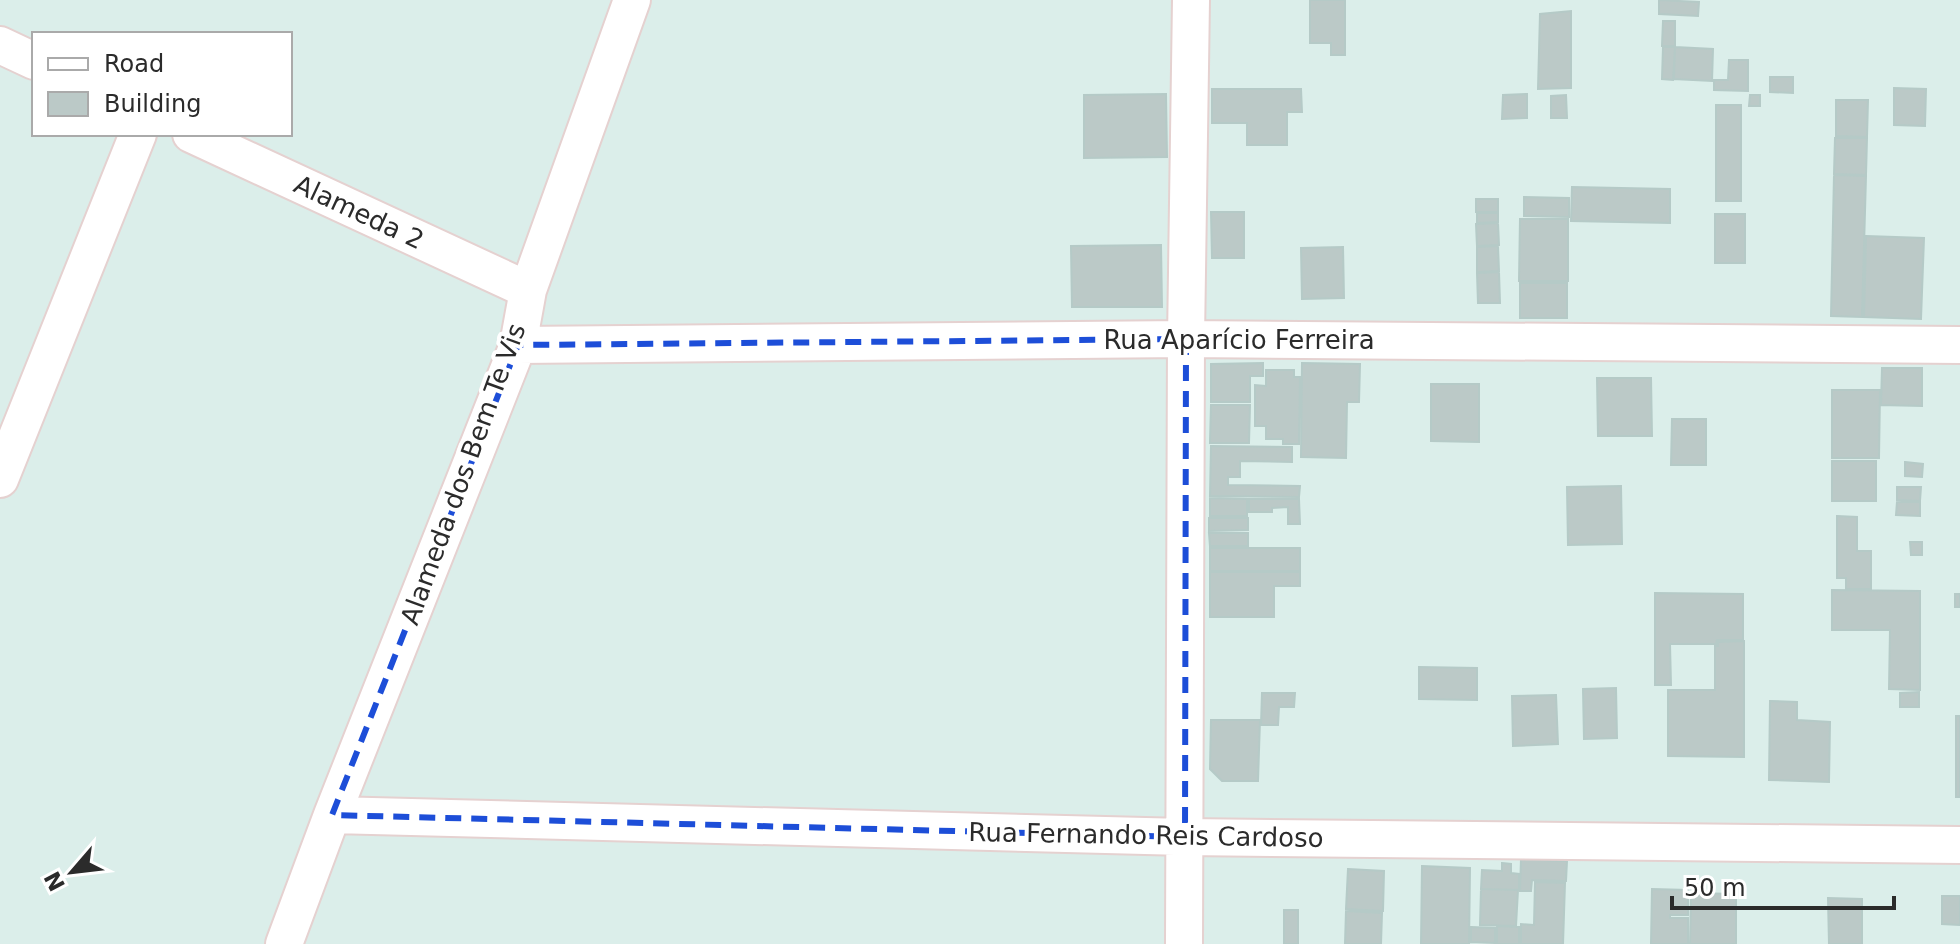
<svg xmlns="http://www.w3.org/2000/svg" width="1960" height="944" viewBox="0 0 1960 944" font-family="'DejaVu Sans',sans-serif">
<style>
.building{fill:#bbc9c7;stroke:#b5cac7;stroke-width:2}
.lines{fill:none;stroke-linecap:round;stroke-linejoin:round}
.minor-casing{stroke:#e5d1d0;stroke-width:40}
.minor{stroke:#fff;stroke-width:36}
.marked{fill:none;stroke:#1d4ed8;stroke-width:6;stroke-dasharray:16 10;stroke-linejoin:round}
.labels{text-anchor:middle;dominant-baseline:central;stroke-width:8;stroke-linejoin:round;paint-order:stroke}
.street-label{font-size:26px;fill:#2b2b2b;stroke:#fff}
</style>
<rect width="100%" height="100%" fill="#dbeeea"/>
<!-- building -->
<path class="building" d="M 1310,0 L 1345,0 L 1345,55 L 1331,55 L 1331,43 L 1310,43 Z
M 1659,0 L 1699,2 L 1698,16 L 1659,14 Z
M 1571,11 L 1571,88 L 1538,89 L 1540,14 Z
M 1663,21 L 1675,21 L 1675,46 L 1662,46 Z
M 1663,47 L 1675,47 L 1673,80 L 1662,79 Z
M 1675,47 L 1713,49 L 1712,81 L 1674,79 Z
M 1729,60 L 1748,60 L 1748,91 L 1714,90 L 1714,80 L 1728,80 Z
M 1770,77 L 1793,77 L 1793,93 L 1770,92 Z
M 1894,88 L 1926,89 L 1925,126 L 1894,125 Z
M 1212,89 L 1301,89 L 1302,112 L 1287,112 L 1287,145 L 1247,145 L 1247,123 L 1212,123 Z
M 1166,94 L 1167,157 L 1084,158 L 1084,95 Z
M 1527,94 L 1527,118 L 1502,119 L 1503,95 Z
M 1566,95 L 1567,118 L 1551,118 L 1551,96 Z
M 1750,95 L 1760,95 L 1760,106 L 1749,106 Z
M 1836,100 L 1868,100 L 1867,137 L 1836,136 Z
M 1716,105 L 1741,105 L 1741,201 L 1716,201 Z
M 1835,138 L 1867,138 L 1866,175 L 1834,174 Z
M 1834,175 L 1866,176 L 1862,317 L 1831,316 Z
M 1572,187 L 1670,189 L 1670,223 L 1571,221 Z
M 1524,197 L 1569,198 L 1569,217 L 1524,216 Z
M 1476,199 L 1498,199 L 1498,212 L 1476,212 Z
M 1211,212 L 1244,212 L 1244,258 L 1212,258 Z
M 1477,213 L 1498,213 L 1498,222 L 1477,223 Z
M 1715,214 L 1745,214 L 1745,263 L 1715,263 Z
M 1520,219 L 1568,219 L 1568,281 L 1519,281 Z
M 1498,223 L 1499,245 L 1477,246 L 1476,224 Z
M 1866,236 L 1924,238 L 1921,319 L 1864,317 Z
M 1161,245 L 1162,307 L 1072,307 L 1071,246 Z
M 1498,246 L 1499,271 L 1477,272 L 1477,247 Z
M 1343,247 L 1344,298 L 1302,299 L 1301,248 Z
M 1499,272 L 1500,303 L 1478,303 L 1477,273 Z
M 1520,283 L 1567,283 L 1567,318 L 1520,318 Z
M 1263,363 L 1263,376 L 1250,376 L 1250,402 L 1211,402 L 1211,364 Z
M 1302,363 L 1360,364 L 1359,402 L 1347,402 L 1346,458 L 1301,457 Z
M 1882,368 L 1922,368 L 1922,406 L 1881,405 Z
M 1266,370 L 1294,370 L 1294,377 L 1300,377 L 1299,444 L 1283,444 L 1283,439 L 1266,439 L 1266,426 L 1255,426 L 1255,385 L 1266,386 Z
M 1597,378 L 1651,378 L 1652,436 L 1598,436 Z
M 1431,384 L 1479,384 L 1479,442 L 1431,441 Z
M 1832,390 L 1880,390 L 1879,458 L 1832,458 Z
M 1211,405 L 1250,405 L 1249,443 L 1210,443 Z
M 1672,419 L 1706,419 L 1706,465 L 1671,465 Z
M 1211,446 L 1292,447 L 1292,462 L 1240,461 L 1240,477 L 1228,477 L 1228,485 L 1300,486 L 1299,497 L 1210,496 Z
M 1832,461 L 1876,461 L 1876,501 L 1832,501 Z
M 1905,462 L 1923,464 L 1922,477 L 1905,476 Z
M 1621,486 L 1622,544 L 1568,545 L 1567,487 Z
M 1897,487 L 1921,487 L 1920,501 L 1897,500 Z
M 1210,498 L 1247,499 L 1247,516 L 1210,516 Z
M 1249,499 L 1299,499 L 1300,524 L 1288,524 L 1288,507 L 1272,508 L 1272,512 L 1249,512 Z
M 1897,502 L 1920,502 L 1920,516 L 1896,515 Z
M 1837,516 L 1857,517 L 1857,551 L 1871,551 L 1871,589 L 1846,589 L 1846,578 L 1837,578 Z
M 1209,518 L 1248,518 L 1248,530 L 1209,531 Z
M 1209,533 L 1248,533 L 1248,546 L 1210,546 Z
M 1910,542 L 1922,542 L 1922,555 L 1911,555 Z
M 1210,548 L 1300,548 L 1300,571 L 1210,571 Z
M 1210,572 L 1300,572 L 1300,586 L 1274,586 L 1274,617 L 1210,617 Z
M 1832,590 L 1920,591 L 1920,690 L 1889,689 L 1890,630 L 1832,630 Z
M 1655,593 L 1743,594 L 1743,640 L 1717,640 L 1716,644 L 1670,644 L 1671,685 L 1655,685 Z
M 1955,594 L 1960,594 L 1960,607 L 1955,607 Z
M 1744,641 L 1744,757 L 1668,756 L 1668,690 L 1715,690 L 1715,646 L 1718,646 L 1718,642 Z
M 1419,667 L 1477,668 L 1477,700 L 1419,699 Z
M 1616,688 L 1617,738 L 1584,739 L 1583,689 Z
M 1919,692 L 1919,707 L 1900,707 L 1900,693 Z
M 1262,693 L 1295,693 L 1294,707 L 1279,707 L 1278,725 L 1261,725 Z
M 1556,695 L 1558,744 L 1513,746 L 1512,696 Z
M 1770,701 L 1797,702 L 1797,720 L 1830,722 L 1829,782 L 1769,780 Z
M 1956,716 L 1960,716 L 1960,797 L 1956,797 Z
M 1211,720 L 1260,720 L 1258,781 L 1222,781 L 1210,769 Z
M 1521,859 L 1567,861 L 1566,881 L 1532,880 L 1531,891 L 1520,891 Z
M 1502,863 L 1511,864 L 1511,873 L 1519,874 L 1519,890 L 1481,889 L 1482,870 L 1502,871 Z
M 1422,866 L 1470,868 L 1469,944 L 1421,944 Z
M 1348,869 L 1384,871 L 1383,911 L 1346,909 Z
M 1535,882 L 1565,883 L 1563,944 L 1521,944 L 1521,924 L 1534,925 Z
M 1481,889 L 1518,890 L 1516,926 L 1480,925 Z
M 1652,889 L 1688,890 L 1688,915 L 1670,915 L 1670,918 L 1688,918 L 1688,944 L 1651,944 Z
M 1691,893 L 1736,894 L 1736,944 L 1690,944 Z
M 1942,896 L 1960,896 L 1960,925 L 1942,924 Z
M 1828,898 L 1862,899 L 1862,944 L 1829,944 Z
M 1284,910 L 1298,910 L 1298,944 L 1284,944 Z
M 1346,911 L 1382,913 L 1381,944 L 1345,944 Z
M 1497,926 L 1519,927 L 1519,944 L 1497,944 Z
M 1471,927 L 1495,928 L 1495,943 L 1471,942 Z"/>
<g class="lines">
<defs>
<path id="minor" d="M 0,45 L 34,61
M 191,134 L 528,290
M 518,345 L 1186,339 L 1960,345
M 0,479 L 138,134
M 332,815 L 1185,837 L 1960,845
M 284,944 L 332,815 L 518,345 L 528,290 L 632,0
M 1184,944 L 1186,339 L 1191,0"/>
</defs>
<!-- minor casing -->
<use href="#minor" class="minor-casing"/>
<!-- minor -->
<use href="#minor" class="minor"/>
</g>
<!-- marked area -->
<path class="marked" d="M 1186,339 L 1185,837 L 332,815 L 518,345 Z"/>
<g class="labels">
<!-- street labels -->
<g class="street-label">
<text transform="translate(359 212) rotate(25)">Alameda 2</text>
<text x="1239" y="340">Rua Aparício Ferreira</text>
<text transform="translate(463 474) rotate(-70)">Alameda dos Bem Te Vis</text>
<text transform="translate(1146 835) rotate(1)">Rua Fernando Reis Cardoso</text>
</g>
</g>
<!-- legend -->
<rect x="32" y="32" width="260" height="104" fill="#ffffff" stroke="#aaaaaa" stroke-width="2"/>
<rect x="48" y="58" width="40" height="12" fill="#ffffff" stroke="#aaaaaa" stroke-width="2"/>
<text x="104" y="72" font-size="24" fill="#2b2b2b">Road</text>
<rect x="48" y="92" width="40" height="24" fill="#bbc9c7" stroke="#aaaaaa" stroke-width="2"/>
<text x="104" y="112" font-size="24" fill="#2b2b2b">Building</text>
<!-- north arrow -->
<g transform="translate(72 872) rotate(242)" stroke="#ffffff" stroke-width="6" paint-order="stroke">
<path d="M0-6L14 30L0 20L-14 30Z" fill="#2b2b2b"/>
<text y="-12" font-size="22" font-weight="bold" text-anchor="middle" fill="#2b2b2b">N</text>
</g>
<!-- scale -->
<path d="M1672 896v12h222v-12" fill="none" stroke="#2b2b2b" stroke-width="4"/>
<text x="1684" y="896" font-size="24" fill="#2b2b2b" stroke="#ffffff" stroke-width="6" paint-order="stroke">50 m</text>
</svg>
